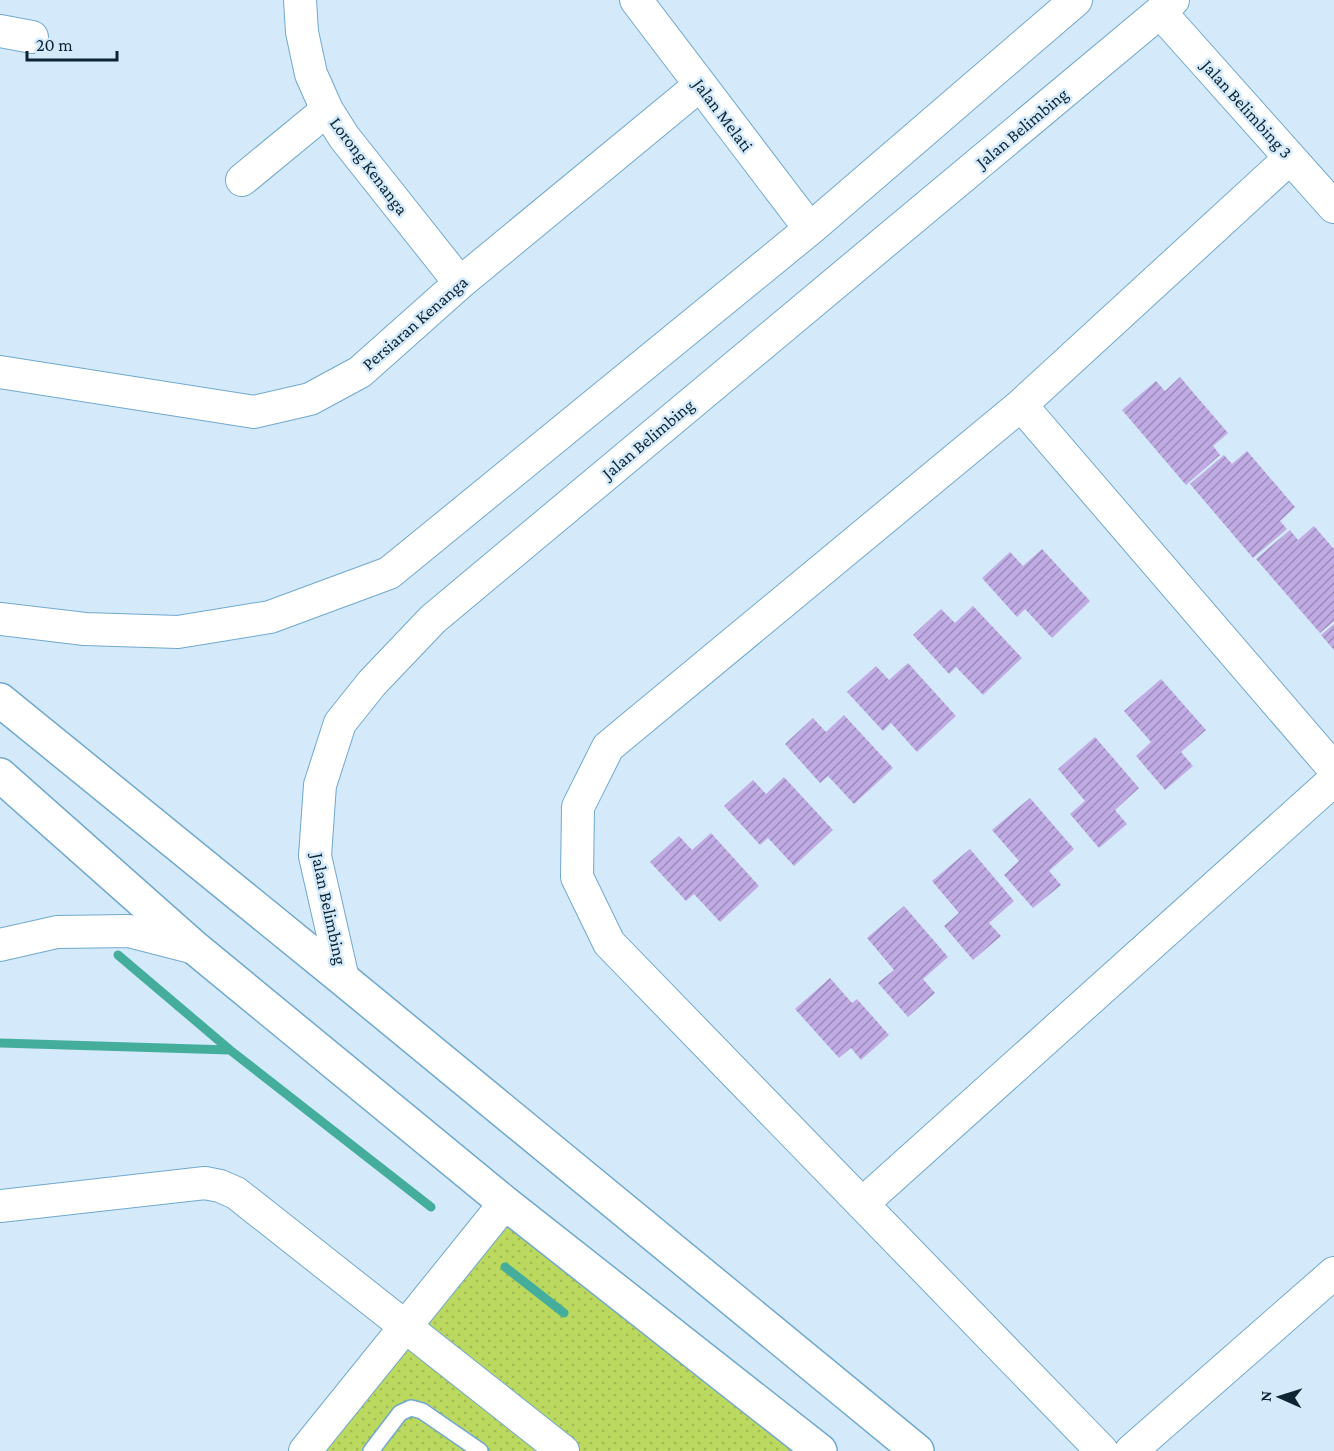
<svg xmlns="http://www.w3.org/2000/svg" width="1334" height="1451" viewBox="0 0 1334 1451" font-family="'Crimson Pro',serif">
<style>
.grass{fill:url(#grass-dots)}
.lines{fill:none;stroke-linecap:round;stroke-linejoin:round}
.stream{stroke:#44ad9c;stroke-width:9}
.building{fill:url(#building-hatch)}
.lane-casing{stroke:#71a8cf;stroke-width:18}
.street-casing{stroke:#71a8cf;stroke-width:34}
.secondary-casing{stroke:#71a8cf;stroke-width:36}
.lane{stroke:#fff;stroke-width:15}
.street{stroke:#fff;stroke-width:32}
.secondary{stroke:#fff;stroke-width:33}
.labels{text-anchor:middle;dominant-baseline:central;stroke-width:5;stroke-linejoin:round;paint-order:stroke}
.street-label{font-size:18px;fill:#0d2433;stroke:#d4eafb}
</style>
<defs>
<pattern id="grass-dots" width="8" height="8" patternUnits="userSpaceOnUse" patternTransform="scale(1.5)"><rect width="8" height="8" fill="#bbd85f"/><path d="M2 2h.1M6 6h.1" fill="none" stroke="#a0b953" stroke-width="1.8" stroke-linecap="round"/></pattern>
<pattern id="building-hatch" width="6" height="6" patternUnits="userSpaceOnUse" patternTransform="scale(1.5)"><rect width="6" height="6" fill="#c0abe4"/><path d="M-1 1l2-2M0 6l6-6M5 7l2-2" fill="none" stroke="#9a8bb9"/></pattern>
</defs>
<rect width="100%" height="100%" fill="#d4eafb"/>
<!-- grass -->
<path class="grass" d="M 505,1203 L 791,1451 L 305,1451 Z"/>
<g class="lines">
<!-- stream -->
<path class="stream" d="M 118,955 L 230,1050 L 431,1207
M 0,1043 L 230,1050
M 505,1267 L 564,1313"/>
</g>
<!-- building -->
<path class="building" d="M 1180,377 L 1228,433 L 1213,446 L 1220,455 L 1186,485 L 1122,410 L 1156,381 L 1165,391 Z
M 1247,451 L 1295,507 L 1280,521 L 1287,529 L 1253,558 L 1190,484 L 1224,455 L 1232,464 Z
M 1314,526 L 1334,549 L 1334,621 L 1320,633 L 1256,559 L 1290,530 L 1298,540 Z
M 1042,549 L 1090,601 L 1052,638 L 1025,609 L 1017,617 L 982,578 L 1010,552 L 1023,566 Z
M 973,606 L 1022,658 L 983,695 L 956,667 L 949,674 L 913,635 L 941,609 L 955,623 Z
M 1334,624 L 1334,650 L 1321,635 Z
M 908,663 L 956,716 L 917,752 L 891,723 L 883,731 L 847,692 L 876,666 L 889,680 Z
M 1161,679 L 1206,730 L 1181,752 L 1193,766 L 1165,790 L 1136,756 L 1151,742 L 1124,711 Z
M 844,715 L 893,768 L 854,804 L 828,776 L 820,783 L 785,744 L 813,718 L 826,732 Z
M 1095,737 L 1139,788 L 1115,810 L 1127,824 L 1099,848 L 1070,814 L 1085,801 L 1058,769 Z
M 784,777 L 833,830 L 794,866 L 768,838 L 760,845 L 724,806 L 753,780 L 766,794 Z
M 1030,798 L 1074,849 L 1049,871 L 1061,885 L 1033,908 L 1004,875 L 1019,861 L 992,830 Z
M 711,833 L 759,886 L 720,922 L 694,894 L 686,901 L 650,862 L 679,836 L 692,850 Z
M 970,849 L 1014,901 L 989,923 L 1001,936 L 973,960 L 944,926 L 959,913 L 932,881 Z
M 904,906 L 948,957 L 923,979 L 935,993 L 908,1017 L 878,983 L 894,970 L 867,938 Z
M 830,978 L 852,1003 L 857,999 L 889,1035 L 861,1060 L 851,1048 L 839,1058 L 795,1009 Z"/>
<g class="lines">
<defs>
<path id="lane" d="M 371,1451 L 400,1413 L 411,1408 L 422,1411 L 480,1451"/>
<path id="street" d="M 300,0 L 302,32 L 311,74 L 327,110 L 344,137 L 460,283
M 636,0 L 810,229
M 1160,12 L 1334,207
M 0,31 L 32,37
M 242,180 L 327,110
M 0,372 L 254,412 L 310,399 L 360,372 L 460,283 L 700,85
M 1021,405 L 1334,769
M 0,619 L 85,629 L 178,632 L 270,617 L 389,573 L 810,229 L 1076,0
M 0,945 L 57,932 L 129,931 L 195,948
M 343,979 L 315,856 L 320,785 L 340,723 L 372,683 L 433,619 L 1160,12 L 1173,0
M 862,1204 L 1334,780
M 0,1206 L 205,1183 L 220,1186 L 236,1193 L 563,1451
M 305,1451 L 505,1203
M 1102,1451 L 609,943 L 577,877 L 578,807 L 608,747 L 1021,405 L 1290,158
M 1131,1451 L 1334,1273"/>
<path id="secondary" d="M 0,700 L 343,979 L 917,1451
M 0,775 L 195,948 L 505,1203 L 820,1451"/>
</defs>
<!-- lane casing -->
<use href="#lane" class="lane-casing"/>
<!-- street casing -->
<use href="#street" class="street-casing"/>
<!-- secondary casing -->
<use href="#secondary" class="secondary-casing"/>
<!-- lane -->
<use href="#lane" class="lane"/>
<!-- street -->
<use href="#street" class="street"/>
<!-- secondary -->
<use href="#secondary" class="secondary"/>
</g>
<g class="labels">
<!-- street labels -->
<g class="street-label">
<text transform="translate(1247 109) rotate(48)">Jalan Belimbing 3</text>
<text transform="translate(723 115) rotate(53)">Jalan Melati</text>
<text transform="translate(1022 128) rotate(-40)">Jalan Belimbing</text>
<text transform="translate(369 166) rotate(53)">Lorong Kenanga</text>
<text transform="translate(415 323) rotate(-41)">Persiaran Kenanga</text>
<text transform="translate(648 439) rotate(-40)">Jalan Belimbing</text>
<text transform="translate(329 909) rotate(78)">Jalan Belimbing</text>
</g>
</g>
<!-- north arrow -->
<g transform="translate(1280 1397) rotate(273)" stroke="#d4eafb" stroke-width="4.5" paint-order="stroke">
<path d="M0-4.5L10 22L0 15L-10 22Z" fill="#0d2433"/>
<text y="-9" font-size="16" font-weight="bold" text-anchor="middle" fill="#0d2433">N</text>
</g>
<!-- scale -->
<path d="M27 51v9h90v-9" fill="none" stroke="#0d2433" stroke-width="3"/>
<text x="36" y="51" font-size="18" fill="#0d2433" stroke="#d4eafb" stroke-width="4.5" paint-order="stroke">20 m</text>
</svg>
